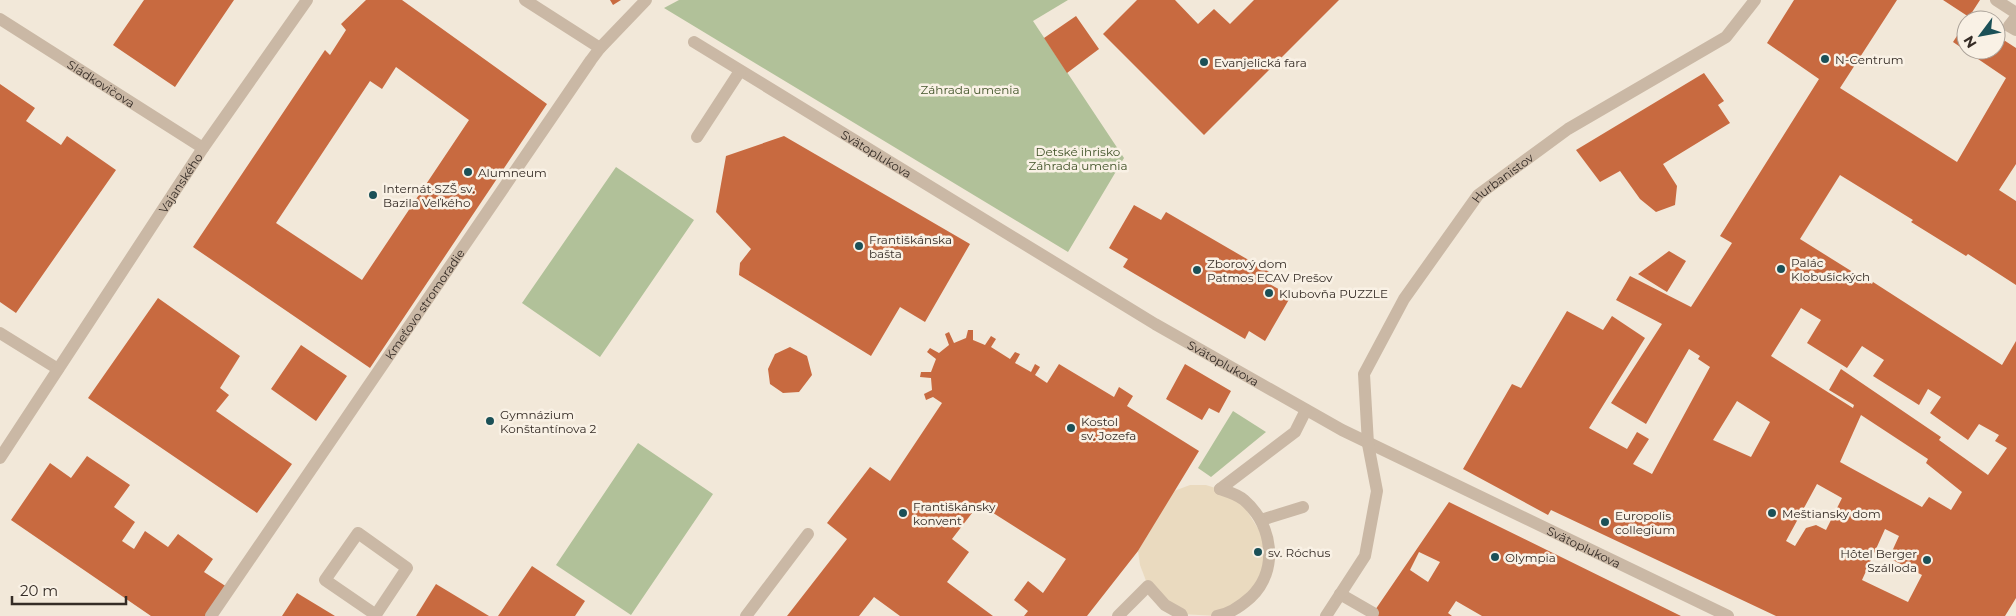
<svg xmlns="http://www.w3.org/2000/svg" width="2016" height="616" viewBox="0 0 2016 616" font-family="Montserrat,sans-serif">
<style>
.green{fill:#b1c199}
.plaza{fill:#eadabf}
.building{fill:#c86a40;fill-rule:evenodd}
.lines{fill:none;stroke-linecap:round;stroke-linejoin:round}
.lane{stroke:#cab8a5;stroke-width:12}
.street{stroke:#cab8a5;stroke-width:12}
.poi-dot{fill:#1b5057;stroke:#f9f1e5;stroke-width:2}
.labels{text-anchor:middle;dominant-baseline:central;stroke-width:5;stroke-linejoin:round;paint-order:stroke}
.poi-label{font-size:12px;fill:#352c26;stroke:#f9f1e5;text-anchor:start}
.street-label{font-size:12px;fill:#352c26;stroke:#f9f1e5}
.park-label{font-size:12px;fill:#42542a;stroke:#f9f1e5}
</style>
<rect width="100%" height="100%" fill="#f2e8d9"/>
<!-- green -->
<path class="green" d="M 679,0 L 1068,0 L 1033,21 L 1124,158 L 1068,252 L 664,8 Z
M 616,167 L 694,220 L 600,357 L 522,303 Z
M 1233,411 L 1266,432 L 1211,477 L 1198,468 Z
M 638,443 L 713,494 L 631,615 L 556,565 Z"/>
<!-- plaza -->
<path class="plaza" d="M 1190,485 L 1206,485 L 1237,495 L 1269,546 L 1256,592 L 1217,616 L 1181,614 L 1148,586 L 1140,565 L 1138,551 L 1174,491 Z"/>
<!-- building -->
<path class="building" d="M 144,0 L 234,0 L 175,87 L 113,45 Z
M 366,0 L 402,0 L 547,104 L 370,368 L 193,247 L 325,50 L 330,55 L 346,30 L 341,24 ZM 396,67 L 469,120 L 362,280 L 276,223 L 370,81 L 382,89 Z
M 610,0 L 621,0 L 613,5 Z
M 1137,0 L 1175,0 L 1198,24 L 1214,9 L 1230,24 L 1254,0 L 1339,0 L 1204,135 L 1103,34 Z
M 1794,0 L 1897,0 L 1840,88 L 1957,162 L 2006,78 L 1953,42 L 1966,22 L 1966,50 L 1996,50 L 1996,35 L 2016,48 L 2016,164 L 1999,190 L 2016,201 L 2016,285 L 1968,254 L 1966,256 L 1911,222 L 1913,220 L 1840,175 L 1800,239 L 1872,284 L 1873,282 L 2002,365 L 2016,341 L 2016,598 L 2005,616 L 1776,616 L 1551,510 L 1548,515 L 1463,469 L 1512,384 L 1521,388 L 1567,311 L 1603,330 L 1612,316 L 1645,338 L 1589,428 L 1627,449 L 1637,432 L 1649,439 L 1633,464 L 1652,474 L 1710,367 L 1698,359 L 1700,356 L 1689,349 L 1646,424 L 1611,403 L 1662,324 L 1616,300 L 1630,276 L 1691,307 L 1732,243 L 1720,236 L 1819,79 L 1767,43 ZM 1801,308 L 1821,320 L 1807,343 L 1847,368 L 1862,346 L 1884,360 L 1873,376 L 1919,405 L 1928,389 L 1941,397 L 1930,413 L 1968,440 L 1979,424 L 1999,435 L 1995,441 L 2007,448 L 1988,475 L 1939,440 L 1941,437 L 1841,369 L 1829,390 L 1854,405 L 1853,408 L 1771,356 ZM 1737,401 L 1770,422 L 1751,457 L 1713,440 ZM 1861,415 L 1928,459 L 1926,463 L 1962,492 L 1951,510 L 1929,497 L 1922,507 L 1840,462 ZM 1817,484 L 1842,498 L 1826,530 L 1816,525 L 1806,528 L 1795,546 L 1786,541 ZM 1885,529 L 1899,536 L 1889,558 L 1922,575 L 1908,602 L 1862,580 Z
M 1943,0 L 1980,0 L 1969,17 Z
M 1076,16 L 1099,49 L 1067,73 L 1044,38 Z
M 1704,73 L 1724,101 L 1718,105 L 1730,123 L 1663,164 L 1677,186 L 1675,205 L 1656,212 L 1640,199 L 1620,171 L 1600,182 L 1576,150 Z
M 0,84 L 35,108 L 26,121 L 61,145 L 67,136 L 116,170 L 16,313 L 0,302 Z
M 784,136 L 970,244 L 925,322 L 900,307 L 871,356 L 739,275 L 740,263 L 751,249 L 716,212 L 726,156 Z
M 1134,205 L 1161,220 L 1166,212 L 1271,273 L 1266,282 L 1291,296 L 1265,341 L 1249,331 L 1245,339 L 1123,267 L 1128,259 L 1109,248 Z
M 1669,251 L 1686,261 L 1667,292 L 1638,274 Z
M 158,298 L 240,356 L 220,388 L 229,395 L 216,411 L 292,464 L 257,513 L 88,398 Z
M 968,330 L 973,330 L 973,340 L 985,345 L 991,336 L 996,339 L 991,347 L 1010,359 L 1015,352 L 1020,354 L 1015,363 L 1031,372 L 1035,364 L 1040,367 L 1035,375 L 1047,383 L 1059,364 L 1114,397 L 1119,387 L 1133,396 L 1127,406 L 1199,451 L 1138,551 L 1087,616 L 1024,616 L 1028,611 L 1014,600 L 1028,581 L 1043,593 L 1066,559 L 979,504 L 952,539 L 969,552 L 947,582 L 993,616 L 900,616 L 874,597 L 859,616 L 787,616 L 847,539 L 827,523 L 870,467 L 890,481 L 942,403 L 933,397 L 926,400 L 924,394 L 932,390 L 931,378 L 920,377 L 921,372 L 931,372 L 936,359 L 927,352 L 930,348 L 939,353 L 949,345 L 945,334 L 949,332 L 954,343 L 966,338 Z
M 301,345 L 347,376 L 316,421 L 271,389 Z
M 790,347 L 807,356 L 812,375 L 799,392 L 783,393 L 770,384 L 768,369 L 775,354 Z
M 1185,364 L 1231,391 L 1219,413 L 1209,408 L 1202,420 L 1166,399 Z
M 87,456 L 130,485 L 114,507 L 135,522 L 122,541 L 134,549 L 145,531 L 168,547 L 178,534 L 213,559 L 204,572 L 227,587 L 208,616 L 151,616 L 11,520 L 50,463 L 71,478 Z
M 1449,502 L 1681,616 L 1482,616 L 1456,601 L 1448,613 L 1452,616 L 1371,616 ZM 1419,552 L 1440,562 L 1428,582 L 1410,570 Z
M 532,566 L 585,601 L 575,616 L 498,616 Z
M 436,584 L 489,616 L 416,616 Z
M 297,593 L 335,616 L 282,616 Z"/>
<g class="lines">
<!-- lane -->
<path class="lane" d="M 525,0 L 600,48
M 1996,0 L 2016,13
M 2016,17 L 2009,26 L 2016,30
M 0,333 L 58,369
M 1340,594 L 1373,613
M 375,616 L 407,568 L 358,533 L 325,580 L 376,615
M 746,616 L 808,534"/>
<!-- street -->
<g class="street">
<path id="s1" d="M 0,19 L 203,148"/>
<path id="s2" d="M 694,42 L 1155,324 L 1342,430 L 1728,616"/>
<path d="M 697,137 L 740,71"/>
<path id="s3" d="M 0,458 L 203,148 L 307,0"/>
<path d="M 1220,489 L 1295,432 L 1306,410"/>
<path d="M 1261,520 L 1303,507"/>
<path id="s4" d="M 211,616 L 591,60 L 600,48 L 646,0"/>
<path d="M 1118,616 L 1148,586 L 1165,605 L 1181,614 L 1182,616"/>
<path d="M 1217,616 C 1230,614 1241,606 1251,597 C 1279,570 1273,525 1244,500 C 1237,494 1229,492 1220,489"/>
<path id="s5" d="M 1326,616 L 1365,556 L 1377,491 L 1368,444 L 1364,374 L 1404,299 L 1478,195 L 1568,129 L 1726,37 L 1755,0"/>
</g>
</g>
<!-- markers -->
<g class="poi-dot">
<circle cx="1825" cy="59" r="5"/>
<circle cx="1204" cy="62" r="5"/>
<circle cx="468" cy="172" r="5"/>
<circle cx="373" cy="195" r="5"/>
<circle cx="859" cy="246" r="5"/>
<circle cx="1781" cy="269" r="5"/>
<circle cx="1197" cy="270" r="5"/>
<circle cx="1269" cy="293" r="5"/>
<circle cx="490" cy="421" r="5"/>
<circle cx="1071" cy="428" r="5"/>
<circle cx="903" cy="513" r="5"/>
<circle cx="1772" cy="513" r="5"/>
<circle cx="1605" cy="522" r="5"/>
<circle cx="1258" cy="552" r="5"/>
<circle cx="1495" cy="557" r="5"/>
<circle cx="1927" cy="560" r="5"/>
</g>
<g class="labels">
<!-- poi labels -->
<g class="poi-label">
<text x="1835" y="59">N-Centrum</text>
<text x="1214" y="62">Evanjelická fara</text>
<text x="478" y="172">Alumneum</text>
<text x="383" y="188">Internát SZŠ sv.<tspan x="383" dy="14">Bazila Veľkého</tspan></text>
<text x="869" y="239">Františkánska<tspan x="869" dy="14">bašta</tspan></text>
<text x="1791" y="262">Palác<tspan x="1791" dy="14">Klobušických</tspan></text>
<text x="1207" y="263">Zborový dom<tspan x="1207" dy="14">Patmos ECAV Prešov</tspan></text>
<text x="1279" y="293">Klubovňa PUZZLE</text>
<text x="500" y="414">Gymnázium<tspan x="500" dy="14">Konštantínova 2</tspan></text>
<text x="1081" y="421">Kostol<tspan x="1081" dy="14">sv. Jozefa</tspan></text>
<text x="913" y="506">Františkánsky<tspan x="913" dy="14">konvent</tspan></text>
<text x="1782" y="513">Meštiansky dom</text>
<text x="1615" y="515">Europolis<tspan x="1615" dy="14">collegium</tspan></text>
<text x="1268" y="552">sv. Róchus</text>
<text x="1917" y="553" text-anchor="end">Hôtel Berger<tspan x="1917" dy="14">Szálloda</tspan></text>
<text x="1505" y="557">Olympia</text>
</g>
<!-- street labels -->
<g class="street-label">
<text stroke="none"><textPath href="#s1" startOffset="120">Sládkovičova</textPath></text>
<text stroke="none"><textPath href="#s2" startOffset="214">Svätoplukova</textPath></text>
<text stroke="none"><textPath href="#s5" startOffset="498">Hurbanistov</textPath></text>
<text stroke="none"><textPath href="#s3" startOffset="329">Vajanského</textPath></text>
<text stroke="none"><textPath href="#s4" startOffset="378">Kmeťovo stromoradie</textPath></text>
<text stroke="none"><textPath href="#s2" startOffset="619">Svätoplukova</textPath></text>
<text stroke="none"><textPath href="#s2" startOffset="1024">Svätoplukova</textPath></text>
</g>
<!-- park labels -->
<g class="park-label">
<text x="970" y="89">Záhrada umenia</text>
<text x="1078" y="151">Detské ihrisko<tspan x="1078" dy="14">Záhrada umenia</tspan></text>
</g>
</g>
<!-- north arrow -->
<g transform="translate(1981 35) rotate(238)"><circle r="24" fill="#f9f1e5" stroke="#aba299"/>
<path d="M0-4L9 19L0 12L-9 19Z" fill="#1b5057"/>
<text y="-8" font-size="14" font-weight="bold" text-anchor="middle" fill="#352c26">N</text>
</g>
<!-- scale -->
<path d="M12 596v8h114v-8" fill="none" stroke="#352c26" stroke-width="2.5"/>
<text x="20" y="596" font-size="15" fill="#352c26" stroke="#f9f1e5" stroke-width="4" paint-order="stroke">20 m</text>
</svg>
